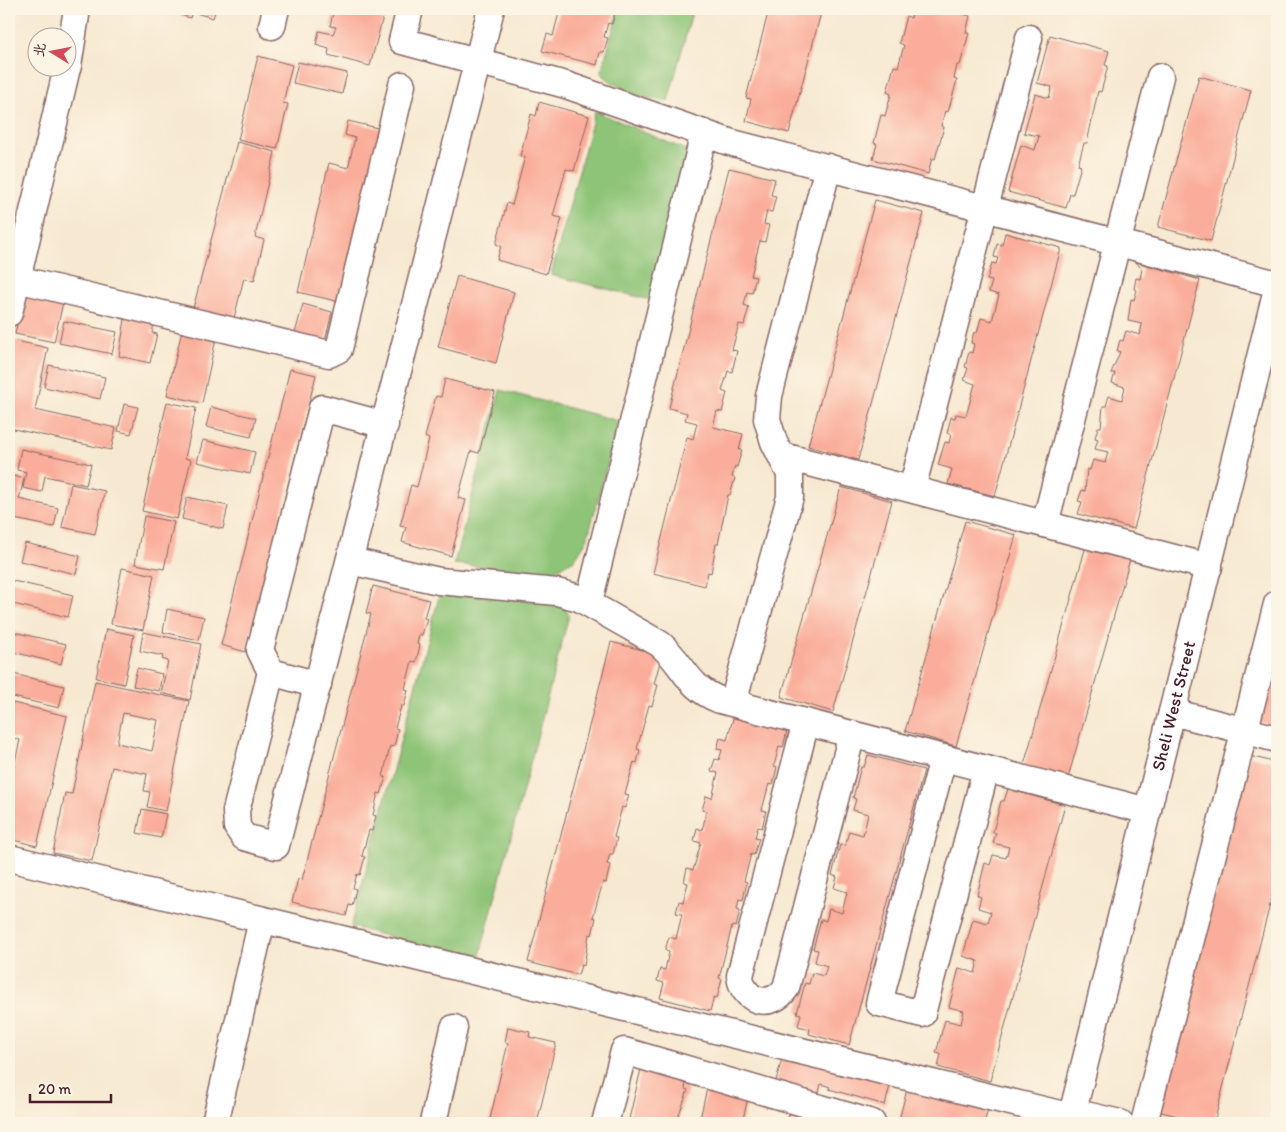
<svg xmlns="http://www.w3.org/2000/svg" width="1286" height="1132" viewBox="0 0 1286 1132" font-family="Itim,'LXGW WenKai TC',sans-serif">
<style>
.green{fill:#8ec477;stroke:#6c7251}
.building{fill:#faad9a;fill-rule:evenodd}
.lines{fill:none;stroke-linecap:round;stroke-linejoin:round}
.minor-casing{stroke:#876665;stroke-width:29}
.minor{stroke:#fff;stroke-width:26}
.labels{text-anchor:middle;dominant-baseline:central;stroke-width:4;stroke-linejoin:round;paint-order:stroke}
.street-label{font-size:18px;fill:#4a1f2b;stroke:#fcf5e5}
</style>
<rect width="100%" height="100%" fill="#fcf5e5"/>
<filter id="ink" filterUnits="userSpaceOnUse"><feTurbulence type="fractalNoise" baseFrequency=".02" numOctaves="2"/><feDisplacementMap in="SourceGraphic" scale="10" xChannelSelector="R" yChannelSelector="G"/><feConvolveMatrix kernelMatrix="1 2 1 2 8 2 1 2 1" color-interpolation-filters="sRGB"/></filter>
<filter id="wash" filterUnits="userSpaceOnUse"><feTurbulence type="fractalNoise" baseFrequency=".0096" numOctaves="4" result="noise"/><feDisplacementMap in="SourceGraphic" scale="20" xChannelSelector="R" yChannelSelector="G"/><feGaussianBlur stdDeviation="1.12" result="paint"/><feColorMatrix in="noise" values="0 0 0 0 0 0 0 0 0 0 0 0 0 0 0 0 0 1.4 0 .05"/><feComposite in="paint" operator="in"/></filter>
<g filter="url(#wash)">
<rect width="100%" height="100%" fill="#f7e9d1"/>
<!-- green -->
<path class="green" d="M 619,9 L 693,9 L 668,101 C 643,99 619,91 601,73 Z
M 595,111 L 688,151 L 651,300 L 551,275 Z
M 500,390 L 619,421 L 587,540 L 574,560 L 553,571 L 541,572 L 454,564 Z
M 440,593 L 554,602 L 564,606 L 569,615 L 479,959 L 351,927 Z"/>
<g id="blocks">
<!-- building -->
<path class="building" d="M 162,9 L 216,9 L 213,18 L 192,12 L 190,18 Z
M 334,9 L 385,9 L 370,66 L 328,55 L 329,49 L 316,45 L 319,31 L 333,34 L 336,27 L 330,26 Z
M 560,9 L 616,9 L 612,24 L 608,23 L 604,37 L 608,38 L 604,52 L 600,52 L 597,65 L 542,51 L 547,34 L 553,36 Z
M 769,9 L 822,9 L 789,133 L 746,121 L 751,99 L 746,98 Z
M 913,9 L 944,9 L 970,16 L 966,33 L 969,33 L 960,65 L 957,65 L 954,79 L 957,80 L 948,112 L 945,111 L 941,126 L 944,127 L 935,159 L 932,158 L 928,174 L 873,159 L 877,144 L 874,143 L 881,115 L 885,116 L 891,94 L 887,92 L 894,66 L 898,67 L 904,45 L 899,43 L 906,16 L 911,18 Z
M 1050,35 L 1109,51 L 1105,65 L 1108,66 L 1101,92 L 1098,91 L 1087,143 L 1084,143 L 1078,165 L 1081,166 L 1073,194 L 1070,194 L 1066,208 L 1008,192 L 1021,145 L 1035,150 L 1039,136 L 1024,133 L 1035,94 L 1049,98 L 1052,87 L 1037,83 Z
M 258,56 L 292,65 L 283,103 L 288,104 L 277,149 L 238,140 Z
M 298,62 L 347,73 L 342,94 L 293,83 Z
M 1199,76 L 1251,90 L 1211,241 L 1158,227 Z
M 539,102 L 589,116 L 574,171 L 566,169 L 553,216 L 562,218 L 546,274 L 497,260 L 501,246 L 496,244 L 507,203 L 512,205 L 525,157 L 520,156 L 531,114 L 536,116 Z
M 348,121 L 382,129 L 340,302 L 298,292 L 329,163 L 348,168 L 355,138 L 345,135 Z
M 237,142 L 275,152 L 255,237 L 264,240 L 254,281 L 244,278 L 232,326 L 191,316 Z
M 729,168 L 775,179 L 771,195 L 776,196 L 772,212 L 767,211 L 764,224 L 769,225 L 765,242 L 760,241 L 751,276 L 756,277 L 752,293 L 747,292 L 744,305 L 749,307 L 744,325 L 739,324 L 732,350 L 737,351 L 732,372 L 728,371 L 722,391 L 727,393 L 722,412 L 717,411 L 713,427 L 743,434 L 739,450 L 742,450 L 737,467 L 735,466 L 732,477 L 735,478 L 730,495 L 728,495 L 718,544 L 716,544 L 711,573 L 708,572 L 705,586 L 653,573 L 687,437 L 693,439 L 697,423 L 685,420 L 687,413 L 669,408 Z
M 875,200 L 924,213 L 858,460 L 808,446 Z
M 1005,233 L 1061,248 L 995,496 L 948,484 L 952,469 L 938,465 L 945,442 L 949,443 L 951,434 L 947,433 L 951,417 L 955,418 L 956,414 L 966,416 L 975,384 L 964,380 L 968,368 L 965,367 L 969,352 L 972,353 L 974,344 L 971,343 L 974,332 L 977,333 L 981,318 L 992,321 L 999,295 L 989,292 L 992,281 L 987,280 L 992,263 L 996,264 L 998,258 L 994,257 L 997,244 L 1002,245 Z
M 1136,262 L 1200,280 L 1134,529 L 1078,514 L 1082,502 L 1078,501 L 1082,490 L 1085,491 L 1087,469 L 1090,470 L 1093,460 L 1105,463 L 1108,452 L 1095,449 L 1098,439 L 1095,438 L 1098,427 L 1101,427 L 1103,406 L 1106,406 L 1109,396 L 1122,400 L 1125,387 L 1112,383 L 1115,373 L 1111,373 L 1120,352 L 1117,351 L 1120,340 L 1123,341 L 1126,331 L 1140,335 L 1142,324 L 1128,321 L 1131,299 L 1134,300 L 1137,290 L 1134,289 L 1136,278 L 1140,279 L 1142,269 Z
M 457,276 L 514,292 L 496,363 L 438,347 Z
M 24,289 L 64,298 L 54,342 L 15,334 Z
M 303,304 L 332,312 L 324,345 L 294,337 Z
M 126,313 L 155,319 L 152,333 L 157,334 L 150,363 L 119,356 Z
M 64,321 L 117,332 L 112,354 L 59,343 Z
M 183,326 L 217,334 L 202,403 L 167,395 Z
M 12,340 L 48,348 L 35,410 L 116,428 L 111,450 L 9,428 L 9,353 Z
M 49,365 L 105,377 L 100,399 L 44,387 Z
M 290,369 L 316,375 L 246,652 L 221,645 Z
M 445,379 L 495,392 L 479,453 L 471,451 L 458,498 L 466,500 L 451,556 L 402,542 L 406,527 L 400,526 L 411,485 L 417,487 L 429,439 L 425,437 L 436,396 L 441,397 Z
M 167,402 L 196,408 L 185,458 L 191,460 L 177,519 L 142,511 Z
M 124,404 L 138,407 L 131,434 L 118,431 Z
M 211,407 L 256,418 L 251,437 L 206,427 Z
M 203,440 L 255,452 L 250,474 L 197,462 Z
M 21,449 L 91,464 L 86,485 L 45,476 L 42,492 L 23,488 L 26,472 L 17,470 Z
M 9,475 L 24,479 L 19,499 L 58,508 L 54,527 L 9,518 Z
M 71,484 L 105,491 L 95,534 L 62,527 Z
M 841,487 L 892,501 L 833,712 L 781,697 Z
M 187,497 L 228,506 L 223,529 L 182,519 Z
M 144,516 L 174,522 L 164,569 L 135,564 Z
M 965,521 L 1016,535 L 956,746 L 905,731 Z
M 25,543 L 80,556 L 76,574 L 20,561 Z
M 1086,546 L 1130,559 L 1068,778 L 1024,765 Z
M 122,568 L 154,575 L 143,630 L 111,624 Z
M 9,580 L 73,595 L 68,617 L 9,603 Z
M 373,586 L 429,600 L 424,618 L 427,619 L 422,635 L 419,635 L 417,644 L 420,645 L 416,662 L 412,661 L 405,689 L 408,690 L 404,706 L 401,706 L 395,728 L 398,729 L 394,747 L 390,746 L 383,777 L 386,777 L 381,794 L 378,793 L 373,815 L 376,816 L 372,831 L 369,830 L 362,856 L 365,857 L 360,875 L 357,874 L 353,888 L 356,889 L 352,906 L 349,905 L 346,916 L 292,902 L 298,879 L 302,880 L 371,614 L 366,613 Z
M 167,609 L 204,617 L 199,640 L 163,632 Z
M 106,629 L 134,635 L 124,684 L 96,678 Z
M 9,631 L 66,644 L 61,664 L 9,651 Z
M 143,632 L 201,644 L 190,700 L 161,693 L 168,661 L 162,659 L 163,656 L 140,651 Z
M 611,642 L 662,655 L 654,684 L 658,685 L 652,706 L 649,705 L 637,749 L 640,750 L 637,763 L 634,762 L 625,794 L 629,795 L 625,808 L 622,807 L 614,837 L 617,838 L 613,854 L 610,854 L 607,864 L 610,865 L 606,883 L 603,882 L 593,917 L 596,918 L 592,935 L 589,934 L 584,966 L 581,965 L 578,975 L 528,962 Z
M 1277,653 L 1277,727 L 1259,722 Z
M 137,668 L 162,674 L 159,691 L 133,686 Z
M 9,673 L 64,686 L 59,708 L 9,696 Z
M 95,681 L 189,701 L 166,811 L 147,807 L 150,792 L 144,791 L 147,774 L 112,767 L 92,861 L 53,853 L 65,793 L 72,794 ZM 123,713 L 158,720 L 152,751 L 117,743 Z
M 9,702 L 67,716 L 37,846 L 9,839 L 9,788 L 20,740 L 9,737 Z
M 734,715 L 784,728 L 783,730 L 787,731 L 783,747 L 779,746 L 774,766 L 777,767 L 773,785 L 769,784 L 762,810 L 766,811 L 762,828 L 758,827 L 755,837 L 759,838 L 754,855 L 751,854 L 744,881 L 747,882 L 743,900 L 739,899 L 737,909 L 740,910 L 736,927 L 732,926 L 719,978 L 722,979 L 717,998 L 714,997 L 710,1011 L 660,998 L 664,983 L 657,981 L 660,969 L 665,970 L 669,952 L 665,950 L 669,937 L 676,939 L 682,914 L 676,913 L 679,901 L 683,902 L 688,883 L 684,882 L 687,868 L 693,870 L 701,843 L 694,841 L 697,828 L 702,830 L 707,811 L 702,810 L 706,796 L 712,798 L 718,773 L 711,771 L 715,759 L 719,760 L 722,750 L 717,749 L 720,738 L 727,740 Z
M 868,755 L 924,770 L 849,1045 L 809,1034 L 810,1029 L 798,1026 L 801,1014 L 797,1013 L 805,983 L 809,984 L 812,973 L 824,976 L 827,966 L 815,962 L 818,950 L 813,949 L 821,919 L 826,921 L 829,909 L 842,913 L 847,892 L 834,888 L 837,877 L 832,875 L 840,845 L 845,846 L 849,831 L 863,835 L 868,814 L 853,810 L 856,799 L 853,798 L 861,767 L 864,767 Z
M 1250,756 L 1277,763 L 1277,877 L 1214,1123 L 1203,1123 L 1158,1111 Z
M 1008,789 L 1065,805 L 990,1081 L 938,1067 L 941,1054 L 936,1053 L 945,1020 L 961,1024 L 964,1011 L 949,1007 L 959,968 L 975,973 L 978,961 L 963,956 L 973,919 L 988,923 L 991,912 L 978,908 L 981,897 L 977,895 L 985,863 L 990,865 L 993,855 L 1006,858 L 1009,847 L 993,843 L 996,833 L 993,832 L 1001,801 L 1004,801 Z
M 142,809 L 166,814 L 161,838 L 137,833 Z
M 508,1027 L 530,1032 L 529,1037 L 556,1043 L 537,1123 L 489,1123 L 508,1043 L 505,1042 Z
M 785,1048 L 892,1078 L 885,1105 L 829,1089 L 830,1087 L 821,1084 L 818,1096 L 775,1084 Z
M 642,1065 L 687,1077 L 685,1089 L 688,1090 L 676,1123 L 628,1123 Z
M 708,1084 L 749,1094 L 742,1123 L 699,1123 Z
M 907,1089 L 989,1106 L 984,1123 L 910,1123 L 899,1120 Z
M 791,1107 L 829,1123 L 787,1123 Z"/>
</g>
</g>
<g filter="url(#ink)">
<use href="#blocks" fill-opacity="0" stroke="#876665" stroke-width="1"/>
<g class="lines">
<defs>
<g id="minor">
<path d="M 410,9 L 402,41 L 566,85 L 729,142 L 1277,284"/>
<path d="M 272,26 L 276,9"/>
<path d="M 68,66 L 77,9"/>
<path d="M 17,279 L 329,354 L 339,349 L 402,85"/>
<path d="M 9,313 L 67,68"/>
<path d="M 385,425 L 322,408 L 260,650 L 271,672 L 236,811 L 237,827 L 244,837 L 276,846 L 491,9"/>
<path d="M 783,456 L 1209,567"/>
<path d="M 912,489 L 1029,38"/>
<path d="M 1045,524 L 1160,77"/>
<path d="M 350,561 L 439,581 L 557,592 L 579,598 L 660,644 C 685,665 686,687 720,700 L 1148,811"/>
<path d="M 589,602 L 704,133"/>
<path d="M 271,672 L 318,685"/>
<path d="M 733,703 L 790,497 L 790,474 L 774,442 L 767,419 L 769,396 L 828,167"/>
<path d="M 1172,712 L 1277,739"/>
<path d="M 806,722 L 740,976 C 743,1002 771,1010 786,988 L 852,734"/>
<path d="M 943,758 L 879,1003 L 922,1014 L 986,769"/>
<path d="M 9,858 L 1072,1117"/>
<path d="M 1073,1112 L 1120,1123"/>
<path d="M 215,1123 L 262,920"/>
<path d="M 433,1123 L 454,1028"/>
<path d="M 605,1123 L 624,1051 L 872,1123"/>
<path id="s1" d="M 1070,1123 L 1277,289"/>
<path d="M 1144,1123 L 1277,604"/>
</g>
</defs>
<!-- minor casing -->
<use href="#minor" class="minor-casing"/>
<!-- minor -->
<use href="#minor" class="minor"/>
</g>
</g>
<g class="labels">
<!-- street labels -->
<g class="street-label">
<text stroke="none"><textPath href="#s1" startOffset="430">Sheli West Street</textPath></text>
</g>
</g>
<!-- margin -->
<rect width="1286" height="1132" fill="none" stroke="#fcf5e5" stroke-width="30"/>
<!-- north arrow -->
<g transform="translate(52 52) rotate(280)"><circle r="24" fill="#fcf5e5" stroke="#b59f9b"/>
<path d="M0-4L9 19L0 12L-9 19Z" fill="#d1495b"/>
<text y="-8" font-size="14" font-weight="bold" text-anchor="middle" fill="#4a1f2b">北</text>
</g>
<!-- scale -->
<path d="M30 1094v8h81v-8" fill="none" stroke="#4a1f2b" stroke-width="2.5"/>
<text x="38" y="1094" font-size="15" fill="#4a1f2b" stroke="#fcf5e5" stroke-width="4" paint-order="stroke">20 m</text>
</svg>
